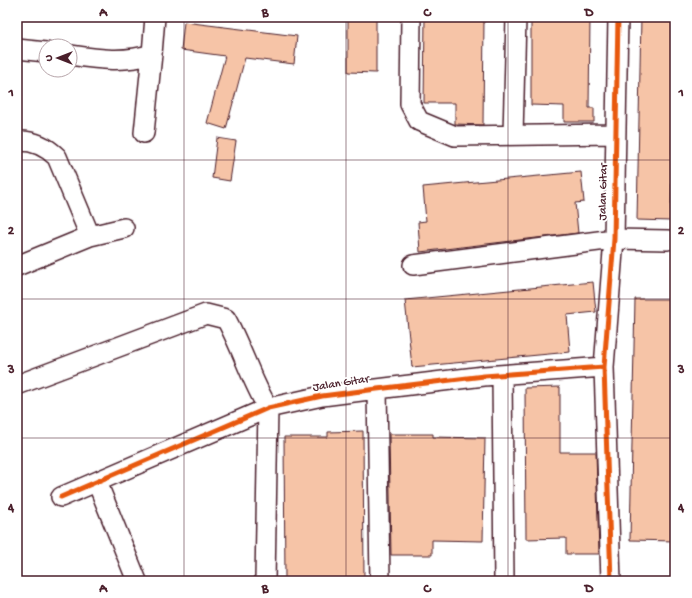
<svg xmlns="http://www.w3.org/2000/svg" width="692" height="598" viewBox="0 0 692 598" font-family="'Gochi Hand',sans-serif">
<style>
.building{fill:#f6c4a7;stroke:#4a1f2b}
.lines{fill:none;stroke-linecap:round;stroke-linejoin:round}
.street-casing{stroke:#4a1f2b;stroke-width:22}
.street{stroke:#fff;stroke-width:19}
.cycleway-casing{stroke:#fff;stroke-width:8}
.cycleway{stroke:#e8590c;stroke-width:5}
.grid{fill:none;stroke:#4a1f2b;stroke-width:1;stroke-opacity:0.55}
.labels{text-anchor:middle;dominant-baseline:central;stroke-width:3.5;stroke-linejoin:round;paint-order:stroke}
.street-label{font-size:12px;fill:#4a1f2b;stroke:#fff}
.neatline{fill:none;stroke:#4a1f2b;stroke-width:1.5}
.grid-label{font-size:13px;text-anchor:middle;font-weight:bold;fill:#4a1f2b}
</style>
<rect width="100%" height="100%" fill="#fff"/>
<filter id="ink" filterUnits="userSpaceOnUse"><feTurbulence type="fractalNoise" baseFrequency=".025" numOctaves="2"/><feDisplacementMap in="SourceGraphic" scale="8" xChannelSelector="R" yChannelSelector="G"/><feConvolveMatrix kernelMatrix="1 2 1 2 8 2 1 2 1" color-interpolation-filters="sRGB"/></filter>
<g filter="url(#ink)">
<!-- building -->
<path class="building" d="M 348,17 L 376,17 L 376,73 L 348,72 Z
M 425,17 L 484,17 L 483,125 L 455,124 L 455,103 L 424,103 Z
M 531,17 L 590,17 L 589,108 L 594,108 L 594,122 L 564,122 L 564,106 L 531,105 Z
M 641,17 L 674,17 L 671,221 L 637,220 Z
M 184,22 L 297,36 L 294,64 L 245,58 L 226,129 L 207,123 L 225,56 L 181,50 Z
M 217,138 L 236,141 L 230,181 L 212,178 Z
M 581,172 L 584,202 L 575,203 L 578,233 L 420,252 L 418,222 L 426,221 L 423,187 Z
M 593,282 L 596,312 L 567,315 L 570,352 L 412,367 L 405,300 Z
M 635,299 L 675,299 L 675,541 L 630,540 Z
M 560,387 L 560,452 L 596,452 L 599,554 L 566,554 L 566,538 L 526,539 L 525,388 Z
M 363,431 L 364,581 L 285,581 L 284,437 L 328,437 L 328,432 Z
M 389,434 L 433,434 L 433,437 L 485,438 L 483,541 L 432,540 L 432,555 L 391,555 Z"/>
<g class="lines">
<defs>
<path id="street" d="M 411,17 L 410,104 L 419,121 L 455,136 L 615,134
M 17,49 L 46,52
M 70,55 C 98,59 124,63 152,54 L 155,17
M 144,133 L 152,54
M 513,135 L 516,17
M 17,141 C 33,140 46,146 57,157 L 90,236
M 413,265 L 614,239 L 668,240
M 17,266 L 90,236 L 124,228
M 502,376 L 504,581
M 17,385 L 206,314 L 226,319 C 242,348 251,380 268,408 L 265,581
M 377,389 L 380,581
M 97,482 L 137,581
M 61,497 L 268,408 L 322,396 L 377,389 L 484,376 L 604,367
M 611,581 L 604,367 L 614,239 L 618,17"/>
</defs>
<!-- street casing -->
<use href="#street" class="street-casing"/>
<!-- street -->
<use href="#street" class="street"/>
<defs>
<path id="cycleway" d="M 61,497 L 268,408 L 322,396 L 377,389 L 484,376 L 604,367
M 611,581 L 604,367 L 614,239 L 618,17"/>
</defs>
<!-- cycleway casing -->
<use href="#cycleway" class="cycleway-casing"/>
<!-- cycleway -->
<use href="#cycleway" class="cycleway"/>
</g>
</g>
<!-- grid -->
<path class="grid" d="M 184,17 L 184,581M 346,17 L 346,581M 508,17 L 508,581M 17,160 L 675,160M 17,299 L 675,299M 17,438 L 675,438"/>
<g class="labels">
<!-- street labels -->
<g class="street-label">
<text transform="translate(604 192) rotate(-89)">Jalan Gitar</text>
<text transform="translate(341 384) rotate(-9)">Jalan Gitar</text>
</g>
</g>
<!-- margin -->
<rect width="692" height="598" fill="none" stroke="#fff" stroke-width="44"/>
<!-- north arrow -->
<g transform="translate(58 58) rotate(270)"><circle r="19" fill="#ffffff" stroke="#b7a5aa"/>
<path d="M0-3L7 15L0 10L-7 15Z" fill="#4a1f2b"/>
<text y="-6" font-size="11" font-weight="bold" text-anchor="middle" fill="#4a1f2b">U</text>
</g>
<rect x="22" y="22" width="648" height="554" class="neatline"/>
<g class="grid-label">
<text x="103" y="16">A</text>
<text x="265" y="16">B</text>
<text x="427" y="16">C</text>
<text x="589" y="16">D</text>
<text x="11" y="96">1</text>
<text x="681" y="96">1</text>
<text x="11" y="234">2</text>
<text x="681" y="234">2</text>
<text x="11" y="373">3</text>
<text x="681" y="373">3</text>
<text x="11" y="511">4</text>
<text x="681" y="511">4</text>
<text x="103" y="592">A</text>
<text x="265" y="592">B</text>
<text x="427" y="592">C</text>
<text x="589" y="592">D</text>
</g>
</svg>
